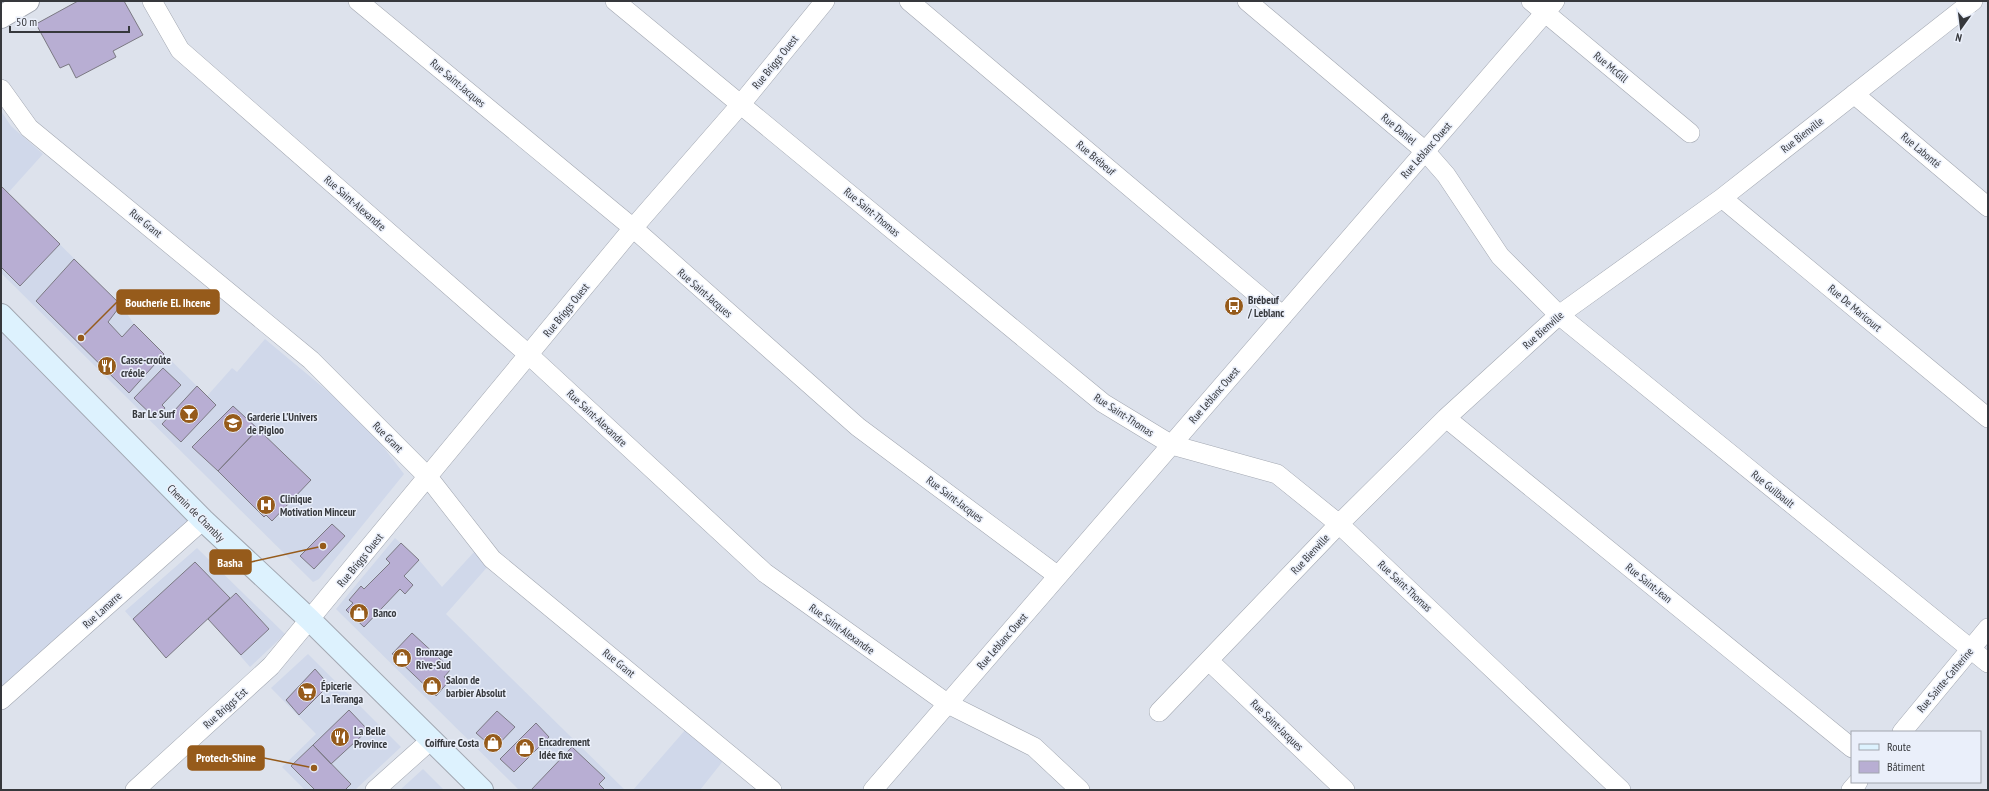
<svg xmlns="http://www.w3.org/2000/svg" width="1989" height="791" viewBox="0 0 1989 791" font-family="'PT Sans Narrow',sans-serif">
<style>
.built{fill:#d0d8ea}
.building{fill:#b8aed3;stroke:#7b7983}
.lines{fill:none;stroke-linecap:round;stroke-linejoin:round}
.minor-casing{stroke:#a2a7b1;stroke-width:20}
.tertiary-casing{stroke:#a2a7b1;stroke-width:24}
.secondary-casing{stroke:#a2a7b1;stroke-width:24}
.minor{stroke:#fff;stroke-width:19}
.tertiary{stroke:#fff;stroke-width:22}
.secondary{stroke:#ddf2fe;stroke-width:22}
.labels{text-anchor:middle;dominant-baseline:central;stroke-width:3;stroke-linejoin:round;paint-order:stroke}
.street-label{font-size:11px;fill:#36383c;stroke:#eaeffa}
.poi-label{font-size:11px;font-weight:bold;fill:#36383c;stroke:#eaeffa;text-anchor:start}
.leader{fill:none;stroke:#965b1b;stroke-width:1.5}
.callout-dot{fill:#965b1b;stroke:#eaeffa;stroke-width:1.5}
.callout{fill:#965b1b;stroke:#965b1b;stroke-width:1.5}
.callout-label{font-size:12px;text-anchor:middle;font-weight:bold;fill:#fff}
</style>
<rect width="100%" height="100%" fill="#dde2ec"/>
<!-- built -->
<path class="built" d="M 1,111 L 11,126 L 43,154 L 8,193 L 121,305 L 134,324 L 207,396 L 232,368 L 237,372 L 265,339 L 349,409 L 378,440 L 404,474 L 319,579 L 313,582 L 1,273 Z
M 1,315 L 203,520 L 1,700 Z
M 395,538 L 419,560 L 442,587 L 475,551 L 489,565 L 446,614 L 625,790 L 519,790 L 336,609 Z
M 197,548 L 285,634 L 250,667 L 208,619 L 166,658 L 125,611 Z
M 308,654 L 401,747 L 355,790 L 305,790 L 282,767 L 316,734 L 271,688 Z
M 686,729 L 723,761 L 700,790 L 633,790 Z
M 423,769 L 444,790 L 400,790 Z"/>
<!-- building -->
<path class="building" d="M 78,1 L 124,1 L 143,35 L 113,51 L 116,57 L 76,78 L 69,64 L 60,68 L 36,24 Z
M 1,186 L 60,244 L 20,286 L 1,267 Z
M 74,259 L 121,305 L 108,322 L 122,337 L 134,324 L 164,354 L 129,393 L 36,301 Z
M 163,368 L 181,385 L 162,405 L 165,408 L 156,419 L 134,398 Z
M 197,386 L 216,405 L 181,442 L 162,424 Z
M 233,406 L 258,429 L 218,471 L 192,447 Z
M 258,429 L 311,480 L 272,521 L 266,515 L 264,517 L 218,471 Z
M 332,524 L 345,536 L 314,569 L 300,556 Z
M 401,543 L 419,560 L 404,576 L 413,585 L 405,594 L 400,589 L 364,627 L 346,610 L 353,603 L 349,600 L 361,586 L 364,589 L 390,563 L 386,559 Z
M 195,562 L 230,598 L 166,658 L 133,619 Z
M 236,593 L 269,629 L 241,655 L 208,619 Z
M 412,633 L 451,669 L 444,677 L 449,681 L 436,696 L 392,654 Z
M 315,669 L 329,685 L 299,715 L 286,700 Z
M 349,710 L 368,730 L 331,764 L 313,745 Z
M 497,711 L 515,727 L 494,749 L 476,733 Z
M 536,723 L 549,737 L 514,772 L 500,759 Z
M 313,745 L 351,784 L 345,790 L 315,790 L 291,766 Z
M 572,747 L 605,778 L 599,784 L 605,790 L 531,790 Z"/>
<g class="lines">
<defs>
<path id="minor" d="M 152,1 L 180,50 L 529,355 L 765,573 L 948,704 L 1034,747 L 1080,790
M 358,1 L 633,228 L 858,427 L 1058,576
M 615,1 L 1103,403 L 1172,445 L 1277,474 L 1339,524 L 1621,790
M 909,1 L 1283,316
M 1247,1 L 1425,151 L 1446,175 L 1500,256 L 1559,315 L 1988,663
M 1531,1 L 1690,133
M 1,89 L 29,128 L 311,360 L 428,477 L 492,559 L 772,790
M 1854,94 L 1988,207
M 1722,198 L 1988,418
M 1446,418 L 1852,748
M 1209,661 L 1345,790
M 1,700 L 203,520
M 1159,712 L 1339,524 L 1446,418 L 1559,315 L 1722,198 L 1973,1
M 1902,732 L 1988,628
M 135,790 L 271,666 L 633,228 L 741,104 L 825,1
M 375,790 L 431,740
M 873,790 L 1555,1
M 1851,790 L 1858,782"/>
<path id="tertiary" d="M 1,17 L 28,1"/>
<path id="secondary" d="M 1,315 L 203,520 L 310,620 L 482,790"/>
</defs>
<!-- minor casing -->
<use href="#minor" class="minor-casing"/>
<!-- tertiary casing -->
<use href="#tertiary" class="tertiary-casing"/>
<!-- secondary casing -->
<use href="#secondary" class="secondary-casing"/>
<!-- minor -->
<use href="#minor" class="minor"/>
<!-- tertiary -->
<use href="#tertiary" class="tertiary"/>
<!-- secondary -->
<use href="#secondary" class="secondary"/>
</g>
<!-- icons -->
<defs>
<symbol id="bus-disc" viewBox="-11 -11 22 22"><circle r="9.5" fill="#965b1b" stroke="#eaeffa"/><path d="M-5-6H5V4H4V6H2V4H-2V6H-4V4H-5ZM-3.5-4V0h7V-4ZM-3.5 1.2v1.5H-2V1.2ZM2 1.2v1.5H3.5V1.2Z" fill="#fff"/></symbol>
<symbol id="restaurant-disc" viewBox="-11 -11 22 22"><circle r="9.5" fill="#965b1b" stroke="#eaeffa"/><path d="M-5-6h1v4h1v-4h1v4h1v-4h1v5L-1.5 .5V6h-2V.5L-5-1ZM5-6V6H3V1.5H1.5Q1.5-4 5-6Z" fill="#fff"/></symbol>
<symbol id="bar-disc" viewBox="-11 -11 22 22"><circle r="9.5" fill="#965b1b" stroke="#eaeffa"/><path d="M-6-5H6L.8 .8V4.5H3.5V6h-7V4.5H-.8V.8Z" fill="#fff"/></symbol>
<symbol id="school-disc" viewBox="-11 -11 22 22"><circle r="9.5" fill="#965b1b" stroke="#eaeffa"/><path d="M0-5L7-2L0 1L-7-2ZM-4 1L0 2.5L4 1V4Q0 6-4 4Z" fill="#fff"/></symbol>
<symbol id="hospital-disc" viewBox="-11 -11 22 22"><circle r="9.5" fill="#965b1b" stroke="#eaeffa"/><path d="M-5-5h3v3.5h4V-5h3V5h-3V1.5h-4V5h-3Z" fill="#fff"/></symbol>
<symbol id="shop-disc" viewBox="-11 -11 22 22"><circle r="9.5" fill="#965b1b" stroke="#eaeffa"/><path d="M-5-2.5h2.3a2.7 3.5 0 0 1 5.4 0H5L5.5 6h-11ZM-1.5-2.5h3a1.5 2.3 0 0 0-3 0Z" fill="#fff"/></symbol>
<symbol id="supermarket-disc" viewBox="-11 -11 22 22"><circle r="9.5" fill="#965b1b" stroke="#eaeffa"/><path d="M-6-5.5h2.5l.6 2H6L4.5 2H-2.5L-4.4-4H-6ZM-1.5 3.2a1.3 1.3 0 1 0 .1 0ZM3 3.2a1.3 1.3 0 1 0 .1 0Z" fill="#fff"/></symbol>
</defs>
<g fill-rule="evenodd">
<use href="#bus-disc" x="1223" y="295" width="22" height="22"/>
<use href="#restaurant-disc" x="96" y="355" width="22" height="22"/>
<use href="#bar-disc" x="178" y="403" width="22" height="22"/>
<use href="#school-disc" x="222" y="412" width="22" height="22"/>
<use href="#hospital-disc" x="255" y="494" width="22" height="22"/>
<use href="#shop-disc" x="348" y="602" width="22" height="22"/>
<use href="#shop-disc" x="391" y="647" width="22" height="22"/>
<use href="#shop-disc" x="421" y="675" width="22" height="22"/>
<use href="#supermarket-disc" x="296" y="681" width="22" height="22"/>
<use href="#restaurant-disc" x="329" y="726" width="22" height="22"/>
<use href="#shop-disc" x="482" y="732" width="22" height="22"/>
<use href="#shop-disc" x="514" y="737" width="22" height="22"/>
</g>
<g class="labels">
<!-- street labels -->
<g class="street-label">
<text transform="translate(775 62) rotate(-51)">Rue Briggs Ouest</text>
<text transform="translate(1611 67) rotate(40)">Rue McGill</text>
<text transform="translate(458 83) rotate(40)">Rue Saint-Jacques</text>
<text transform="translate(1399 129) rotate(40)">Rue Daniel</text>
<text transform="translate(1802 135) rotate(-38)">Rue Bienville</text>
<text transform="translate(1426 150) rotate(-49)">Rue Leblanc Ouest</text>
<text transform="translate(1921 150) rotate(40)">Rue Labonté</text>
<text transform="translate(1096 158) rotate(40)">Rue Brébeuf</text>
<text transform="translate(355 203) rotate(41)">Rue Saint-Alexandre</text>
<text transform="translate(872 212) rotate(40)">Rue Saint-Thomas</text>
<text transform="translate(146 223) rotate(39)">Rue Grant</text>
<text transform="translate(705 293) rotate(41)">Rue Saint-Jacques</text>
<text transform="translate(1855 308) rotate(40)">Rue De Maricourt</text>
<text transform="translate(566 310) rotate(-51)">Rue Briggs Ouest</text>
<text transform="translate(1543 330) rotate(-42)">Rue Bienville</text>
<text transform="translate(1214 395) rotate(-49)">Rue Leblanc Ouest</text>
<text transform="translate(1124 415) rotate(33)">Rue Saint-Thomas</text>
<text transform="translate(597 418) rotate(43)">Rue Saint-Alexandre</text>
<text transform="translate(388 437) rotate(45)">Rue Grant</text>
<text transform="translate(1773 489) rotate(39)">Rue Guilbault</text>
<text transform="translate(955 499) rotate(37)">Rue Saint-Jacques</text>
<text transform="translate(196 513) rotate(45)">Chemin de Chambly</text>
<text transform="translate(1310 554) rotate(-47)">Rue Bienville</text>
<text transform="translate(360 560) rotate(-51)">Rue Briggs Ouest</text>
<text transform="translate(1649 583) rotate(39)">Rue Saint-Jean</text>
<text transform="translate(1405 586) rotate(43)">Rue Saint-Thomas</text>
<text transform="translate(102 610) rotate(-42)">Rue Lamarre</text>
<text transform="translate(842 629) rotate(36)">Rue Saint-Alexandre</text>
<text transform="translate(1002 641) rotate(-49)">Rue Leblanc Ouest</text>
<text transform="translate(619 663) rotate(39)">Rue Grant</text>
<text transform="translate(1945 680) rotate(-50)">Rue Sainte-Catherine</text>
<text transform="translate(225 708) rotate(-42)">Rue Briggs Est</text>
<text transform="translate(1277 725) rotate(44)">Rue Saint-Jacques</text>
</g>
<!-- poi labels -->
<g class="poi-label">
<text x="1248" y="300">Brébeuf<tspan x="1248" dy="13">/ Leblanc</tspan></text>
<text x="121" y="360">Casse-croûte<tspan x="121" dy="13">créole</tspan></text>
<text x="175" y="414" text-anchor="end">Bar Le Surf</text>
<text x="247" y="417">Garderie L'Univers<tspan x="247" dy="13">de Pigloo</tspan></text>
<text x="280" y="499">Clinique<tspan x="280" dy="13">Motivation Minceur</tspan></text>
<text x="373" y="613">Banco</text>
<text x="416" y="652">Bronzage<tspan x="416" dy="13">Rive-Sud</tspan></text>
<text x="446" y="680">Salon de<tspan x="446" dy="13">barbier Absolut</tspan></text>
<text x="321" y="686">Épicerie<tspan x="321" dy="13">La Teranga</tspan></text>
<text x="354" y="731">La Belle<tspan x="354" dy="13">Province</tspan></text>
<text x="539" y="742">Encadrement<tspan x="539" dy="13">Idée fixe</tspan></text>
<text x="479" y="743" text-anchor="end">Coiffure Costa</text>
</g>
</g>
<!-- callouts -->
<path class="leader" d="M81 338L117 302M323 546L251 562M314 768L264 758"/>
<g class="callout-dot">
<circle cx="81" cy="338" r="4"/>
<circle cx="323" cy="546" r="4"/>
<circle cx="314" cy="768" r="4"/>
</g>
<g class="callout">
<rect x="117" y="290" width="102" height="24" rx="4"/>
<rect x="210" y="550" width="41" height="24" rx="4"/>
<rect x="188" y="746" width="76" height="24" rx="4"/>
</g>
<g class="callout-label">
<text x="168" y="307">Boucherie El. Ihcene</text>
<text x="230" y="567">Basha</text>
<text x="226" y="762">Protech-Shine</text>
</g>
<!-- border -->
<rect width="1989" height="791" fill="none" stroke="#36383c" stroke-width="4"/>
<!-- legend -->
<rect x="1851" y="731" width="130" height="52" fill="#eaeffa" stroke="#a2a6ae"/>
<rect x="1859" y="744" width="20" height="6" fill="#ddf2fe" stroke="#a2a6ae"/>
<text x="1887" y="751" font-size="12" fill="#36383c">Route</text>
<rect x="1859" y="761" width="20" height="12" fill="#b8aed3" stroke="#a2a6ae"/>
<text x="1887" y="771" font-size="12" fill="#36383c">Bâtiment</text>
<!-- north arrow -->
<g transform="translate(1961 28) rotate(194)" stroke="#eaeffa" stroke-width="3" paint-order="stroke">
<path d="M0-3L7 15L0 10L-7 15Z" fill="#36383c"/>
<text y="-6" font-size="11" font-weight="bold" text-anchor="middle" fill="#36383c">N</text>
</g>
<!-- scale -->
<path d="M10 26v6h119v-6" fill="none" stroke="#36383c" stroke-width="2"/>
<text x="16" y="26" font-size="12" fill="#36383c" stroke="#eaeffa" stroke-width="3" paint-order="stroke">50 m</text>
</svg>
